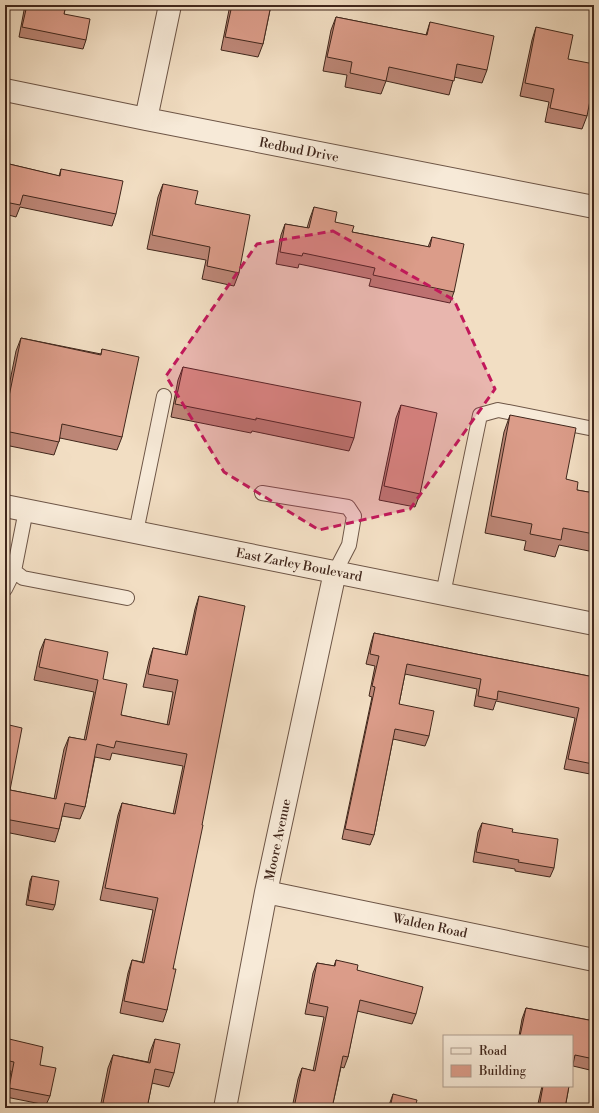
<svg xmlns="http://www.w3.org/2000/svg" width="599" height="1113" viewBox="0 0 599 1113" font-family="'Libre Bodoni',serif">
<style>
.lines{fill:none;stroke-linecap:round;stroke-linejoin:round}
.lane-casing{stroke:#6d5546;stroke-width:16}
.street-casing{stroke:#6d5546;stroke-width:24}
.lane{stroke:#f7ead8;stroke-width:14}
.street{stroke:#f7ead8;stroke-width:22}
.wall{fill:#bc8676;stroke:#41271c}
.building{fill:#db9c89;stroke:#41271c}
.marked{fill:#c2185b;fill-opacity:0.2;stroke:#c2185b;stroke-width:3;stroke-dasharray:8 5;stroke-linejoin:round}
.labels{text-anchor:middle;dominant-baseline:central;stroke-width:4;stroke-linejoin:round;paint-order:stroke}
.street-label{font-size:13px;fill:#41271c;stroke:#f7ead8}
</style>
<rect width="100%" height="100%" fill="#f2dec3"/>
<filter id="stains"><feTurbulence type="fractalNoise" baseFrequency=".005" numOctaves="4"/><feColorMatrix values="0 0 0 0 .2 0 0 0 0 .09 0 0 0 0 .02 0 0 0 .5 -.17"/></filter>
<radialGradient id="worn" r=".72"><stop offset=".6" stop-color="#630" stop-opacity="0"/><stop offset="1" stop-color="#630" stop-opacity=".3"/></radialGradient>
<g class="lines">
<defs>
<path id="lane" d="M 262,493 L 348,507 L 354,516 L 349,545 L 335,572
M 26,510 L 14,571 L 23,578 L 127,598
M 136,532 L 164,396
M 5,589 L 14,571
M 443,594 L 480,415 L 498,410 L 594,429"/>
<path id="street" d="M 5,90 L 146,119 L 594,207
M 146,119 L 170,5
M 5,506 L 594,624
M 266,892 L 594,960
M 225,1108 L 266,892 L 335,572"/>
</defs>
<!-- lane casing -->
<use href="#lane" class="lane-casing"/>
<!-- street casing -->
<use href="#street" class="street-casing"/>
<!-- lane -->
<use href="#lane" class="lane"/>
<!-- street -->
<use href="#street" class="street"/>
</g>
<!-- wall -->
<path class="wall" d="M 25,5 L 66,5 L 64,14 L 86,40 L 83,49 L 19,37 Z
M 230,5 L 271,5 L 263,44 L 258,57 L 221,50 Z
M 336,17 L 426,35 L 430,22 L 487,70 L 482,83 L 454,77 L 449,95 L 386,81 L 381,94 L 345,87 L 347,75 L 323,71 L 331,30 Z
M 536,27 L 568,59 L 587,116 L 582,129 L 545,122 L 549,102 L 520,96 L 532,40 Z
M 5,163 L 59,176 L 61,169 L 116,214 L 112,226 L 20,207 L 16,217 L 5,214 Z
M 163,184 L 239,273 L 234,286 L 202,279 L 206,260 L 147,249 L 158,197 Z
M 314,207 L 335,222 L 352,232 L 428,247 L 432,237 L 454,292 L 450,303 L 369,286 L 371,279 L 299,264 L 298,268 L 276,264 L 281,235 L 285,224 L 307,228 L 310,218 Z
M 21,338 L 101,354 L 102,349 L 122,437 L 117,450 L 60,438 L 54,455 L 5,445 L 5,406 L 16,351 Z
M 183,367 L 354,438 L 349,451 L 252,431 L 251,433 L 171,417 L 178,380 Z
M 401,405 L 420,494 L 415,507 L 379,500 L 396,418 Z
M 510,415 L 566,479 L 577,490 L 594,493 L 594,552 L 559,545 L 555,557 L 524,550 L 526,541 L 485,533 L 504,432 Z
M 199,596 L 173,969 L 167,1010 L 163,1022 L 120,1013 L 128,973 L 132,960 L 142,962 L 153,910 L 100,900 L 118,815 L 122,803 L 173,814 L 183,766 L 112,753 L 110,760 L 95,757 L 85,807 L 80,819 L 62,816 L 59,829 L 55,842 L 5,832 L 5,724 L 10,790 L 54,799 L 64,749 L 69,737 L 84,740 L 94,692 L 34,680 L 40,651 L 45,639 L 103,679 L 121,715 L 167,725 L 173,692 L 143,687 L 149,661 L 153,648 L 185,655 L 195,609 Z
M 374,633 L 476,654 L 594,677 L 593,764 L 590,774 L 564,769 L 575,718 L 496,701 L 493,710 L 474,706 L 477,689 L 405,674 L 399,704 L 429,736 L 425,746 L 393,739 L 374,835 L 370,845 L 342,839 L 372,697 L 369,696 L 375,666 L 366,664 L 371,643 Z
M 482,823 L 512,832 L 554,868 L 550,877 L 515,871 L 515,869 L 473,862 L 478,832 Z
M 594,866 L 594,887 L 590,886 Z
M 32,876 L 55,905 L 53,910 L 26,905 L 30,881 Z
M 336,960 L 357,970 L 416,1014 L 412,1024 L 357,1011 L 348,1057 L 344,1068 L 341,1067 L 332,1108 L 292,1108 L 298,1079 L 302,1068 L 313,1071 L 324,1017 L 305,1014 L 313,973 L 317,963 L 334,966 Z
M 526,1008 L 594,1021 L 594,1071 L 573,1066 L 572,1036 L 519,1036 L 522,1019 Z
M 5,1038 L 40,1065 L 50,1096 L 46,1105 L 6,1097 L 11,1071 L 5,1070 Z
M 155,1039 L 174,1073 L 169,1087 L 152,1083 L 147,1108 L 100,1108 L 108,1068 L 113,1055 L 148,1062 L 150,1052 Z
M 542,1086 L 569,1086 L 565,1108 L 537,1108 Z
M 393,1094 L 415,1108 L 388,1108 Z"/>
<!-- building -->
<path class="building" d="M 27,5 L 66,5 L 64,14 L 90,19 L 86,40 L 22,27 Z
M 232,5 L 271,5 L 263,44 L 225,37 Z
M 336,17 L 427,35 L 430,22 L 494,36 L 487,70 L 457,64 L 454,81 L 389,67 L 386,81 L 350,73 L 352,62 L 327,57 Z
M 536,27 L 573,35 L 568,59 L 594,64 L 594,80 L 587,116 L 550,108 L 554,89 L 525,83 Z
M 5,163 L 60,176 L 61,169 L 123,181 L 116,214 L 23,195 L 20,205 L 5,202 Z
M 163,184 L 198,191 L 195,204 L 250,215 L 239,273 L 207,266 L 210,247 L 152,235 Z
M 314,207 L 337,212 L 335,222 L 354,226 L 352,232 L 430,247 L 432,237 L 464,244 L 454,292 L 373,275 L 375,268 L 303,253 L 302,256 L 280,252 L 285,224 L 309,228 Z
M 21,338 L 101,355 L 102,349 L 139,357 L 122,437 L 62,424 L 59,442 L 5,431 L 5,416 Z
M 183,367 L 361,402 L 354,438 L 256,418 L 256,420 L 175,404 Z
M 401,405 L 437,413 L 420,494 L 384,486 Z
M 510,415 L 576,428 L 566,479 L 578,482 L 577,490 L 594,493 L 594,534 L 563,528 L 561,540 L 530,534 L 532,524 L 491,516 Z
M 199,596 L 245,606 L 202,825 L 203,825 L 173,969 L 176,969 L 167,1010 L 124,1001 L 132,960 L 144,963 L 158,898 L 105,888 L 122,803 L 175,814 L 187,754 L 116,741 L 114,748 L 97,744 L 85,807 L 65,803 L 59,829 L 5,819 L 5,724 L 22,728 L 10,790 L 56,799 L 69,737 L 86,740 L 98,680 L 39,667 L 45,639 L 108,652 L 103,679 L 127,684 L 121,715 L 169,725 L 178,680 L 148,674 L 153,648 L 187,655 Z
M 374,633 L 476,654 L 594,677 L 594,762 L 593,764 L 568,759 L 579,708 L 498,691 L 497,700 L 478,696 L 481,679 L 407,664 L 399,704 L 434,711 L 429,736 L 395,729 L 374,835 L 345,829 L 375,687 L 372,686 L 379,656 L 370,654 Z
M 482,823 L 513,829 L 512,832 L 558,839 L 554,868 L 518,862 L 519,860 L 476,852 Z
M 32,876 L 59,881 L 55,905 L 28,900 Z
M 336,960 L 358,965 L 357,970 L 423,987 L 416,1014 L 360,1000 L 348,1057 L 343,1056 L 332,1108 L 294,1108 L 302,1068 L 315,1071 L 328,1007 L 309,1003 L 317,963 L 335,966 Z
M 526,1008 L 594,1021 L 594,1059 L 575,1055 L 572,1069 L 572,1036 L 520,1036 Z
M 5,1038 L 43,1047 L 40,1065 L 56,1068 L 50,1096 L 9,1088 L 14,1062 L 5,1060 Z
M 155,1039 L 180,1044 L 174,1073 L 155,1069 L 147,1108 L 125,1108 L 103,1103 L 113,1055 L 150,1063 Z
M 543,1086 L 569,1086 L 565,1108 L 539,1108 Z
M 393,1094 L 417,1100 L 415,1108 L 390,1108 Z
M 470,1104 L 490,1108 L 469,1108 Z"/>
<!-- marked area -->
<path class="marked" d="M 333,231 L 454,300 L 495,389 L 410,509 L 319,530 L 224,472 L 166,376 L 257,244 Z"/>
<g class="labels">
<!-- street labels -->
<g class="street-label">
<text transform="translate(299 150) rotate(11)">Redbud Drive</text>
<text transform="translate(299 565) rotate(11)">East Zarley Boulevard</text>
<text transform="translate(278 840) rotate(-78)">Moore Avenue</text>
<text transform="translate(430 926) rotate(12)">Walden Road</text>
</g>
</g>
<!-- margin -->
<rect width="599" height="1113" fill="none" stroke="#f2dec3" stroke-width="20"/>
<rect x="6" y="6" width="587" height="1101" fill="none" stroke="#41271c" stroke-width="2"/>
<rect x="10" y="10" width="579" height="1093" fill="none" stroke="#41271c"/>
<!-- legend -->
<rect x="443" y="1035" width="130" height="52" fill="#f7ead8" stroke="#ae9c8d"/>
<rect x="451" y="1048" width="20" height="6" fill="#f7ead8" stroke="#ae9c8d"/>
<text x="479" y="1055" font-size="12" fill="#41271c">Road</text>
<rect x="451" y="1065" width="20" height="12" fill="#db9c89" stroke="#ae9c8d"/>
<text x="479" y="1075" font-size="12" fill="#41271c">Building</text>
<rect width="100%" height="100%" filter="url(#stains)"/>
<rect width="100%" height="100%" fill="url(#worn)"/>
</svg>
